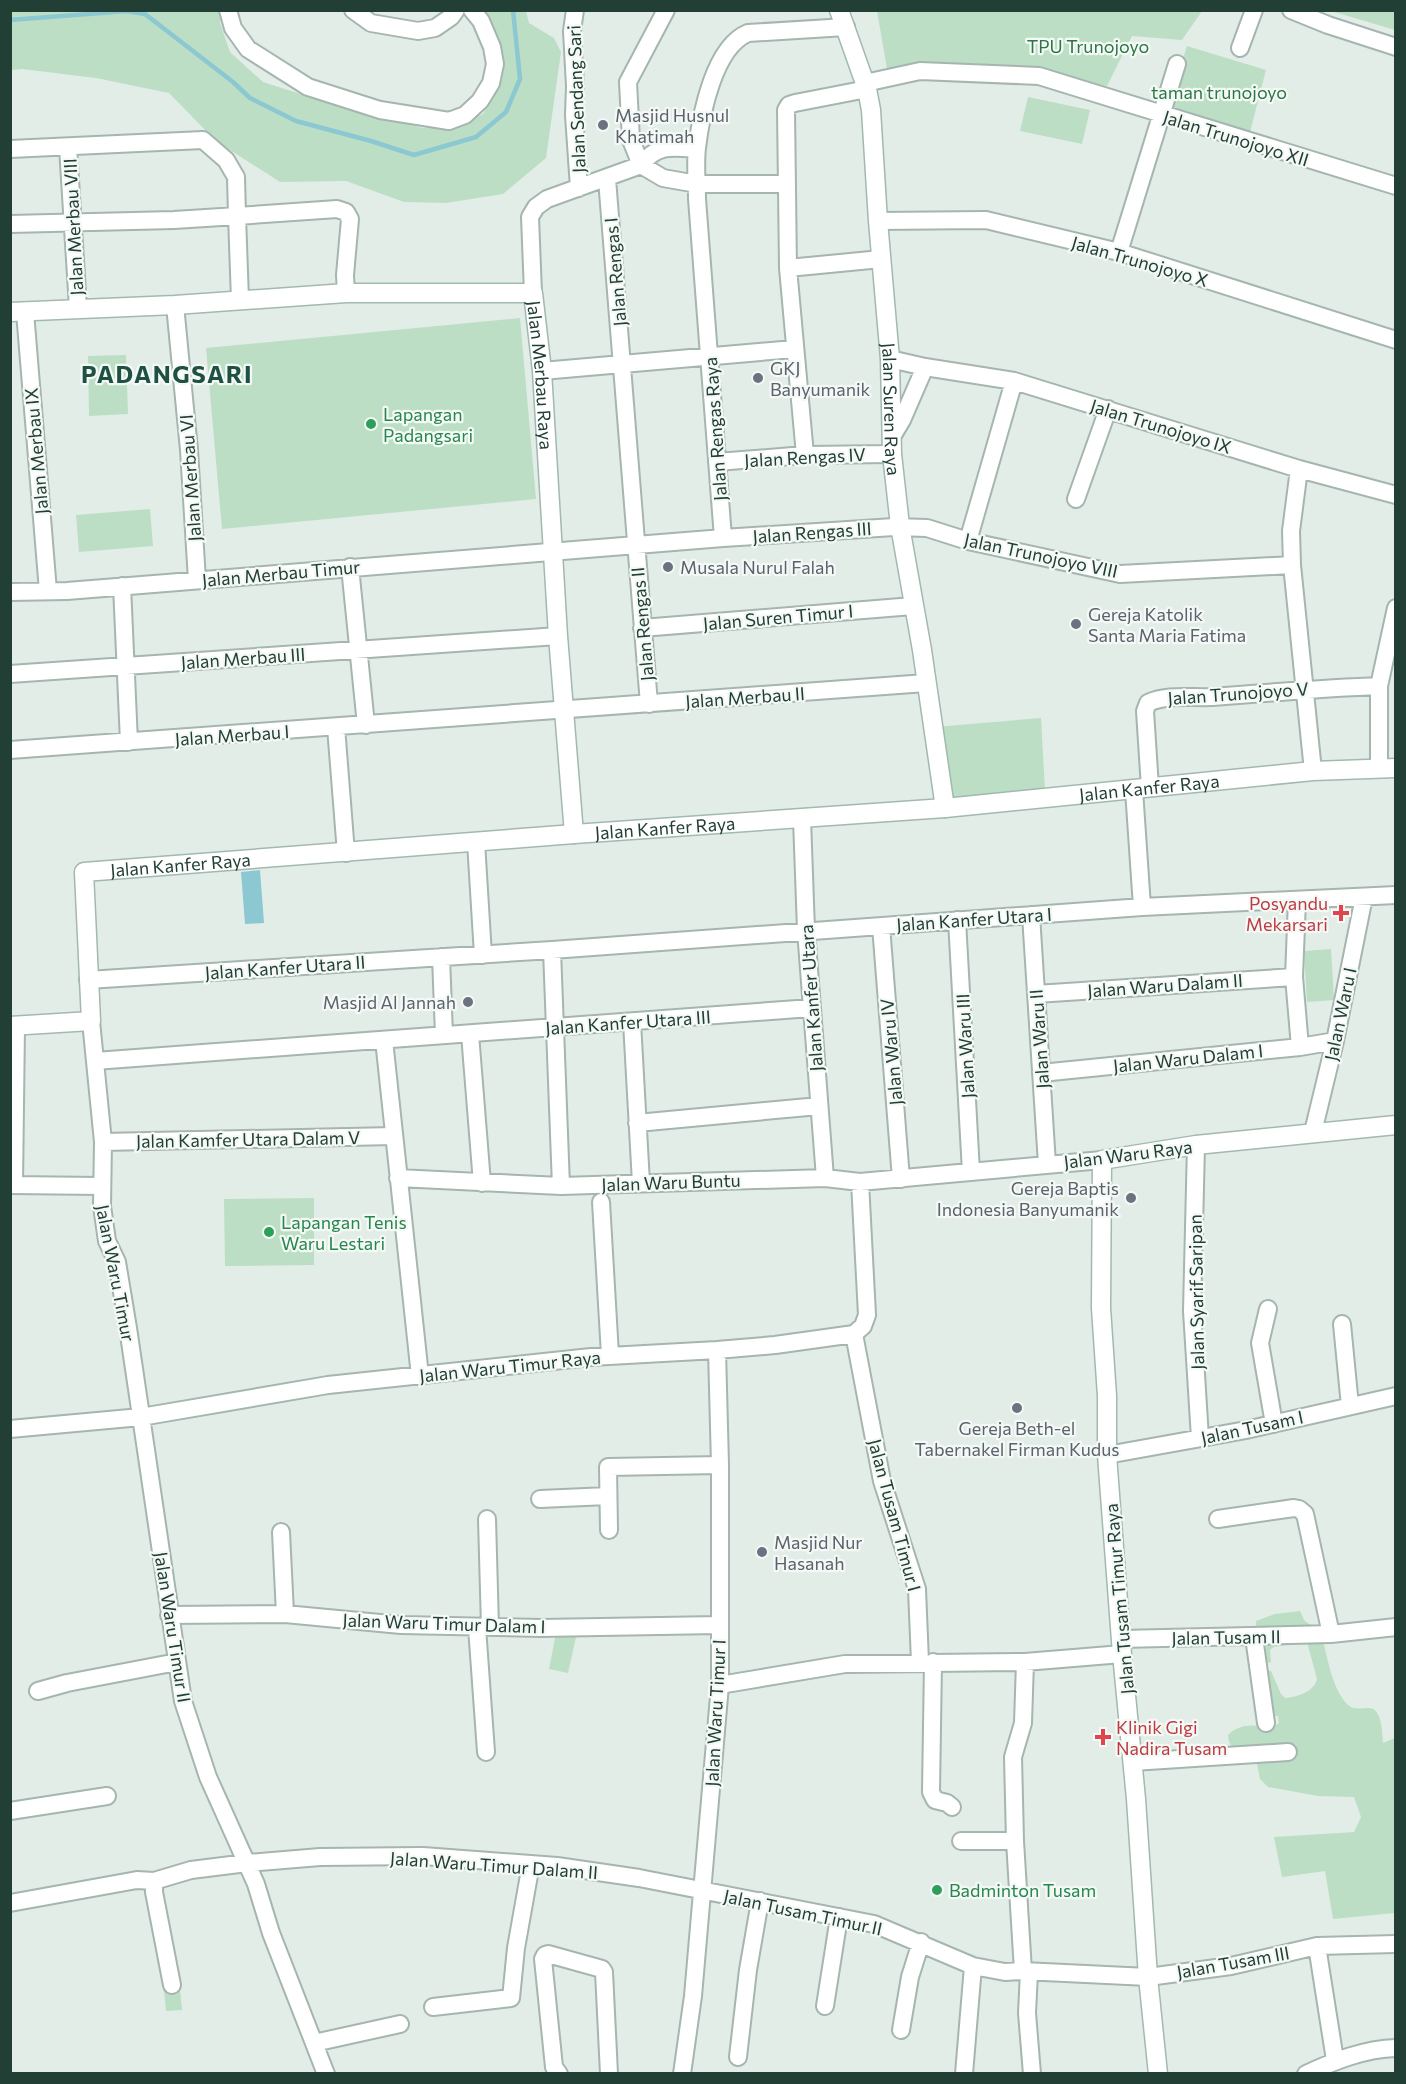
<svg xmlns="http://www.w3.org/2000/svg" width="1406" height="2084" viewBox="0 0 1406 2084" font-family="Commissioner,sans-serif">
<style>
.green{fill:#bcdec4}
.water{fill:#8bc8d2}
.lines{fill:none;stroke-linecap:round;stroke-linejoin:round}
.stream{stroke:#8bc8d2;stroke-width:4.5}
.street-casing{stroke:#a5b5af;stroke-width:20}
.secondary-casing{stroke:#a1b9b0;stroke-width:21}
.street{stroke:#fff;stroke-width:16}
.secondary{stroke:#fff;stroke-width:18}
.worship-dot{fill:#6b7280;stroke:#f4f9f6;stroke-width:2}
.leisure-dot{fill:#2e9e5b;stroke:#f4f9f6;stroke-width:2}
.health-dot{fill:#e0444e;stroke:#f4f9f6;stroke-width:2}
.labels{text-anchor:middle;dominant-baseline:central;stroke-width:4.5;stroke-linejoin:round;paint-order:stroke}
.park-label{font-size:18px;fill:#2c7647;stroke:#f4f9f6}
.street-label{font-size:18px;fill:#223f36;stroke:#f4f9f6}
.worship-label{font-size:18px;fill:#5b616d;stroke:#f4f9f6;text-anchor:start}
.leisure-label{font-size:18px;fill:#27864d;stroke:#f4f9f6;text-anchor:start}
.health-label{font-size:18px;fill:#be3a42;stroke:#f4f9f6;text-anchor:end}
.district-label{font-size:24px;font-weight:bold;letter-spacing:1.5px;fill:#1e5144;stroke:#f4f9f6}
</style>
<rect width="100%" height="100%" fill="#e3ede8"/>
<!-- green -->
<path class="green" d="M 11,11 L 221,11 L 220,23 L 230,52 L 263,82 L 366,115 L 395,120 L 423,128 L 456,126 L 483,114 L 499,85 L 503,72 L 498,37 L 482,11 L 526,11 L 529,23 L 554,38 L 561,52 L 546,158 L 503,194 L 446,203 L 404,202 L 346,181 L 280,182 L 216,141 L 169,93 L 96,78 L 22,69 L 11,70 Z
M 877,11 L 1202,11 L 1182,40 L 1132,36 L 1107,86 L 1024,66 L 931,62 L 887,69 Z
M 1331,11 L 1395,11 L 1395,30 Z
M 1187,46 L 1266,70 L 1249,136 L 1165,113 Z
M 1028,97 L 1090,110 L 1082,144 L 1020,131 Z
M 520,318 L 536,499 L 222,529 L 206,348 Z
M 126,355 L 128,414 L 89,416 L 88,356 Z
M 150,509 L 153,546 L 79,552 L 76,515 Z
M 1041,718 L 1045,790 L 950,804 L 934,727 Z
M 1331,949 L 1334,1000 L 1307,1002 L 1304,951 Z
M 314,1198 L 314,1265 L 225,1266 L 224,1199 Z
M 1300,1611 L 1304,1620 L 1321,1633 C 1328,1657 1330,1683 1346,1703 C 1361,1720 1381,1686 1383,1743 L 1395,1738 L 1395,1913 L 1333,1919 L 1325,1871 L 1282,1877 L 1274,1837 L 1354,1832 L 1361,1817 L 1354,1797 L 1318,1796 L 1268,1787 L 1260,1779 L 1256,1759 C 1242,1754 1229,1752 1228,1735 C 1240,1723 1255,1724 1270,1729 L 1279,1723 L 1278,1716 L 1265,1715 L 1256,1701 L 1250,1683 L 1254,1675 L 1266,1670 L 1271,1671 L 1281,1694 L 1285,1698 C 1297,1697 1314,1692 1317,1679 L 1307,1642 L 1274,1647 L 1270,1650 L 1271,1662 L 1265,1664 L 1256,1636 L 1256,1621 L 1275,1614 Z
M 556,1633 L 576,1637 L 568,1673 L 549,1669 Z
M 180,1989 L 182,2010 L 166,2011 L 164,1990 Z"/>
<!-- water -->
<path class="water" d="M 260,870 L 264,923 L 245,924 L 241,872 Z"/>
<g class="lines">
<!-- stream -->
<path class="stream" d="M 10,20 L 127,11 L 145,14 L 233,82 L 250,98 L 296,121 L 371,141 L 414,155 L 476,137 L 506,112 L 520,79 L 513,10"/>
<defs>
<path id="street" d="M 228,10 L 233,28 L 248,49 L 308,87 L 380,110 L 449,121 L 465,115 L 480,101 L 491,83 L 495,64 L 492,47 L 481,21 L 472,10
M 353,10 L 371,23 L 418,31 L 435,28 L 451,17 L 456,10
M 575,10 L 572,31 L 575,86 L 574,115 L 579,188
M 666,10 L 628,82 L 631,140 L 641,165 L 663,178 L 697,184 L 786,184
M 1291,10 L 1328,25 L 1396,47
M 1240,48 L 1254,10
M 865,83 L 920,71 L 1039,76 L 1396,186
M 68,147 L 78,308
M 10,149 L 203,140 L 226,160 L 236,177 L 237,216 L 337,209 L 346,212 L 350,219 L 345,275 L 346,293
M 607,179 L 649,704
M 878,221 L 986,220 L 1119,252 L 1396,340
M 10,224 L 174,220 L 237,216 L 240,300
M 1119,252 L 1177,64
M 788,268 L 881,259
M 533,293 L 530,217 L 536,207 L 547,199 L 641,165 C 657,144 672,147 696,149
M 175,305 L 189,450 L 197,580
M 25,312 L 48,591
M 890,359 L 925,367 L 1014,381 L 1299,469 L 1396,495
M 542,371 L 794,349
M 893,435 L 902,420 L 925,367
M 805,455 L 788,268 L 786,110 L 789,105 L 795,103 L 867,89
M 717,462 L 805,455 L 892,454
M 1299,469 L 1291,531 L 1292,565 L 1313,771
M 1076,499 L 1108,409
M 723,538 L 894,527 L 927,528 L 968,541 L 1120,574 L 1292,565
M 968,541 L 1014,381
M 350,567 L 366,725
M 122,586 L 129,742
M 10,592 L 67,591 L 723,538 L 697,199 C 697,182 695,164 697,148 C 701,114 714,47 748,33 L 846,27
M 642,628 L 913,606
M 10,674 L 558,636
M 336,727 L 346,853
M 10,750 L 926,683
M 1379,768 L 1379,686 L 1396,608
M 1150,788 L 1145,711 L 1148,703 C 1166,694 1191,698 1212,697 C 1267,693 1323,688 1379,686
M 1134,790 L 1142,907
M 802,819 L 806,930 L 825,1178
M 476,842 L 483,955
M 1297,900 L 1294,977 L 1300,1047
M 1031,915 L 1047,1164
M 957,920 L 971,1172
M 881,926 L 901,1179
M 552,950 L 561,1186
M 441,957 L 444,1035
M 88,980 L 552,950 L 1142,907 L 1396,895
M 1036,994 L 1294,977
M 91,1021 L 103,1142 L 102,1206 L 107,1241 L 117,1262 L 128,1328 L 183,1701 L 208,1777 L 256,1884 L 271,1933 L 326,2074
M 632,1022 L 641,1183
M 470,1034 L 482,1183
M 384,1040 L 420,1376
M 95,1061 L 811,1008
M 1041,1073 L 1300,1047 L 1335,1041
M 637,1123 L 819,1106
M 1313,1132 L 1335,1041 L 1364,897
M 103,1142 L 394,1136
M 1196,1145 L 1192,1311 L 1200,1438
M 398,1178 L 561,1186 L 825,1178 L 860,1182 L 1102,1160
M 10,1185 L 101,1186
M 14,1185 L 16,1026
M 601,1202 L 610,1355
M 1268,1309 L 1260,1343 L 1274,1424
M 1342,1324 L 1350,1406
M 854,1334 L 882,1481 L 917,1589 L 920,1662
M 10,1429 L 141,1417 L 328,1385 L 591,1357 L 717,1350 L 775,1345 L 854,1334 L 863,1326 L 867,1315 L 860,1182
M 1107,1455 L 1246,1430 L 1396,1396
M 540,1499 L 608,1496
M 487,1519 L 490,1627
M 1218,1519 L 1294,1508 L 1299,1509 L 1305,1514 L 1331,1634
M 609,1530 L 608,1467 L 720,1465
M 281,1532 L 285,1614
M 169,1615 L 285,1614 L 401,1625 L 541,1628 L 719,1625
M 477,1627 L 486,1752
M 1254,1637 L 1266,1723
M 1121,1639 L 1331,1634 L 1396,1627
M 933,1662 L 931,1792 L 935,1800 L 947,1803 L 952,1807
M 720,1685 L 845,1664 L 1025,1662 L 1122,1654
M 38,1691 L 67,1683 L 177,1662
M 1133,1762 L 1288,1752
M 10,1811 L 107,1796
M 961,1841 L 1015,1841
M 10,1903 L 137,1880 L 154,1881
M 1023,1971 L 1015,1841 L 1013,1757 L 1023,1723 L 1025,1662
M 1029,1972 L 1027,2013 L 1032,2074
M 172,1985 L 154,1892 L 154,1881 L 191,1870 L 247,1863 L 320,1857 L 423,1856 L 557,1866 L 639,1878 L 874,1924 L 973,1966 L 1005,1972 L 1023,1971 L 1148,1977 L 1231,1966 L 1317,1946
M 825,2006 L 839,1917
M 433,2007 L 511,1998 L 516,1948 L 531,1864
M 901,2030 L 910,1977 L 921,1942
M 314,2043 L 400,2024
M 738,2057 L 748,1970 L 760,1901
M 1335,2060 L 1317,1946 L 1396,1944
M 559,2074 L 554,2067 L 543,1959 L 545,1955 L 548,1954 L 602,1969 L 604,1972 L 609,2074
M 682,2074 L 693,1996 L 720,1685 L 720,1465 L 717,1350
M 964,2074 L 973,1966
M 1306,2074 C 1334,2061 1364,2049 1396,2048"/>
<g id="secondary">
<path id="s1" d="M 839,10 L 867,89 L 871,110 L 878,221 L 890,359 L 892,454 L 900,526 L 922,650 L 945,808"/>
<path id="s2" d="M 10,312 L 175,305 L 346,293 L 533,293 L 542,371 L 558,636 L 574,834"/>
<path id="s3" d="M 10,1026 L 91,1021 L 84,872 L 574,834 L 945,808 L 1313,771 L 1396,768"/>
<path d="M 1158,2074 L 1148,1977 L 1136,1799 L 1122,1654 L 1107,1455 L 1107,1396 L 1101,1308 L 1102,1160 L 1196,1145 L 1396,1125"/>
</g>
</defs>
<!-- street casing -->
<use href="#street" class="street-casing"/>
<!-- secondary casing -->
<use href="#secondary" class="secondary-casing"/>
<!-- street -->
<use href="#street" class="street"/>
<!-- secondary -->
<use href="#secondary" class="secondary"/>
</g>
<!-- markers -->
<g class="worship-dot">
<circle cx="603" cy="125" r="6"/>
<circle cx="758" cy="378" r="6"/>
<circle cx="668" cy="567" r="6"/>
<circle cx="1076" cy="624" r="6"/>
<circle cx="468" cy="1002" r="6"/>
<circle cx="1131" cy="1198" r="6"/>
<circle cx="1017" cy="1408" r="6"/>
<circle cx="762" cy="1552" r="6"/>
</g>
<g class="leisure-dot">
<circle cx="371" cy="424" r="6"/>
<circle cx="269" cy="1232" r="6"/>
<circle cx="937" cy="1890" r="6"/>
</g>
<g class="health-dot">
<path d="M1338 904h6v6h6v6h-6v6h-6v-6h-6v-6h6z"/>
<path d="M1100 1728h6v6h6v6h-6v6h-6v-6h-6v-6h6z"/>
</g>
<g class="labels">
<!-- park labels -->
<g class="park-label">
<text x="1088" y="46">TPU Trunojoyo</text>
<text x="1219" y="92">taman trunojoyo</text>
</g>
<!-- street labels -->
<g class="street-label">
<text transform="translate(576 99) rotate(-92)">Jalan Sendang Sari</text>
<text transform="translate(1236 138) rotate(17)">Jalan Trunojoyo XII</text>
<text transform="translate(73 227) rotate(-93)">Jalan Merbau VIII</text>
<text transform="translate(1140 261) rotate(16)">Jalan Trunojoyo X</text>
<text transform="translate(615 272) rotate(-95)">Jalan Rengas I</text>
<text stroke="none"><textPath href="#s2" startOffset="606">Jalan Merbau Raya</textPath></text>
<text stroke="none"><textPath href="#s1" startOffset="405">Jalan Suren Raya</textPath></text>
<text transform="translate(1161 426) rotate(17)">Jalan Trunojoyo IX</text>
<text transform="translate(715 429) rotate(-94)">Jalan Rengas Raya</text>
<text transform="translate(36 451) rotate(-95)">Jalan Merbau IX</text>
<text transform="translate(805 457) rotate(-3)">Jalan Rengas IV</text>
<text transform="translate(190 478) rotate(-94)">Jalan Merbau VI</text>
<text transform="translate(812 532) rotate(-4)">Jalan Rengas III</text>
<text transform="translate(1041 555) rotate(12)">Jalan Trunojoyo VIII</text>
<text transform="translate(281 573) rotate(-5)">Jalan Merbau Timur</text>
<text transform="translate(778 617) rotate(-5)">Jalan Suren Timur I</text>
<text transform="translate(642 624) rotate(-95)">Jalan Rengas II</text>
<text transform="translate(243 658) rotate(-4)">Jalan Merbau III</text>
<text transform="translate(1238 693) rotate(-4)">Jalan Trunojoyo V</text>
<text transform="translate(745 697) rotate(-4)">Jalan Merbau II</text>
<text transform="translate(232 735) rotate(-4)">Jalan Merbau I</text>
<text stroke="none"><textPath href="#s3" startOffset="1299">Jalan Kanfer Raya</textPath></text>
<text stroke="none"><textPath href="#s3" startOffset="813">Jalan Kanfer Raya</textPath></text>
<text stroke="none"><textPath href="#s3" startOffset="327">Jalan Kanfer Raya</textPath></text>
<text transform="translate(974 919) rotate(-4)">Jalan Kanfer Utara I</text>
<text transform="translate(285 967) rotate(-4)">Jalan Kanfer Utara II</text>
<text transform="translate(1165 985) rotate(-4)">Jalan Waru Dalam II</text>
<text transform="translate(811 998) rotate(-94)">Jalan Kanfer Utara</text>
<text transform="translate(1340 1014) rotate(-78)">Jalan Waru I</text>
<text transform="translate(628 1022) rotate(-4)">Jalan Kanfer Utara III</text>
<text transform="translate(1039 1039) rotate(-94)">Jalan Waru II</text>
<text transform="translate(965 1046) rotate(-93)">Jalan Waru III</text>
<text transform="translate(891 1052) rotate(-95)">Jalan Waru IV</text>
<text transform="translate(1188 1058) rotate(-6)">Jalan Waru Dalam I</text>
<text transform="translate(248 1139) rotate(-1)">Jalan Kamfer Utara Dalam V</text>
<text transform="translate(1128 1154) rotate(-7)">Jalan Waru Raya</text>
<text transform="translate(671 1182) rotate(-2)">Jalan Waru Buntu</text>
<text transform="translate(116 1273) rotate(79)">Jalan Waru Timur</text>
<text transform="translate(1196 1292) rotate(-91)">Jalan Syarif Saripan</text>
<text transform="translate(510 1366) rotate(-6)">Jalan Waru Timur Raya</text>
<text transform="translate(1252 1427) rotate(-12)">Jalan Tusam I</text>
<text transform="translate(895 1515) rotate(75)">Jalan Tusam Timur I</text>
<text transform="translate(1119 1599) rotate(-95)">Jalan Tusam Timur Raya</text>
<text transform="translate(444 1623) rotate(2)">Jalan Waru Timur Dalam I</text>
<text transform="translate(173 1627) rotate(81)">Jalan Waru Timur II</text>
<text transform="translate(1226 1637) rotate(-1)">Jalan Tusam II</text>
<text transform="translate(715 1713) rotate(-87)">Jalan Waru Timur I</text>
<text transform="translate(494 1865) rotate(4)">Jalan Waru Timur Dalam II</text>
<text transform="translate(803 1912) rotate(12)">Jalan Tusam Timur II</text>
<text transform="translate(1233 1962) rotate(-10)">Jalan Tusam III</text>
</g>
<!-- worship labels -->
<g class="worship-label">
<text x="615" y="115">Masjid Husnul<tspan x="615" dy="21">Khatimah</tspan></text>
<text x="770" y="368">GKJ<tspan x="770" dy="21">Banyumanik</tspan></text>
<text x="680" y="567">Musala Nurul Falah</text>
<text x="1088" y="614">Gereja Katolik<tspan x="1088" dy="21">Santa Maria Fatima</tspan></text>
<text x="456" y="1002" text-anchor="end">Masjid Al Jannah</text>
<text x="1119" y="1188" text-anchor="end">Gereja Baptis<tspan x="1119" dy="21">Indonesia Banyumanik</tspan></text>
<text x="1017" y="1428" text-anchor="middle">Gereja Beth-el<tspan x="1017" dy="21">Tabernakel Firman Kudus</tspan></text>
<text x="774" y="1542">Masjid Nur<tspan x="774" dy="21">Hasanah</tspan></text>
</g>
<!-- leisure labels -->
<g class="leisure-label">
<text x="383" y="414">Lapangan<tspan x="383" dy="21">Padangsari</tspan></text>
<text x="281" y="1222">Lapangan Tenis<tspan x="281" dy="21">Waru Lestari</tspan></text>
<text x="949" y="1890">Badminton Tusam</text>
</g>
<!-- health labels -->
<g class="health-label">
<text x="1328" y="903">Posyandu<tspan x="1328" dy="21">Mekarsari</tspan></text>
<text x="1116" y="1727" text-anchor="start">Klinik Gigi<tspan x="1116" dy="21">Nadira Tusam</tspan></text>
</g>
<!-- district labels -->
<g class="district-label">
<text x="167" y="373">PADANGSARI</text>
</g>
</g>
<!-- border -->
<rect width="1406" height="2084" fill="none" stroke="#223f36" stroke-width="24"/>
</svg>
